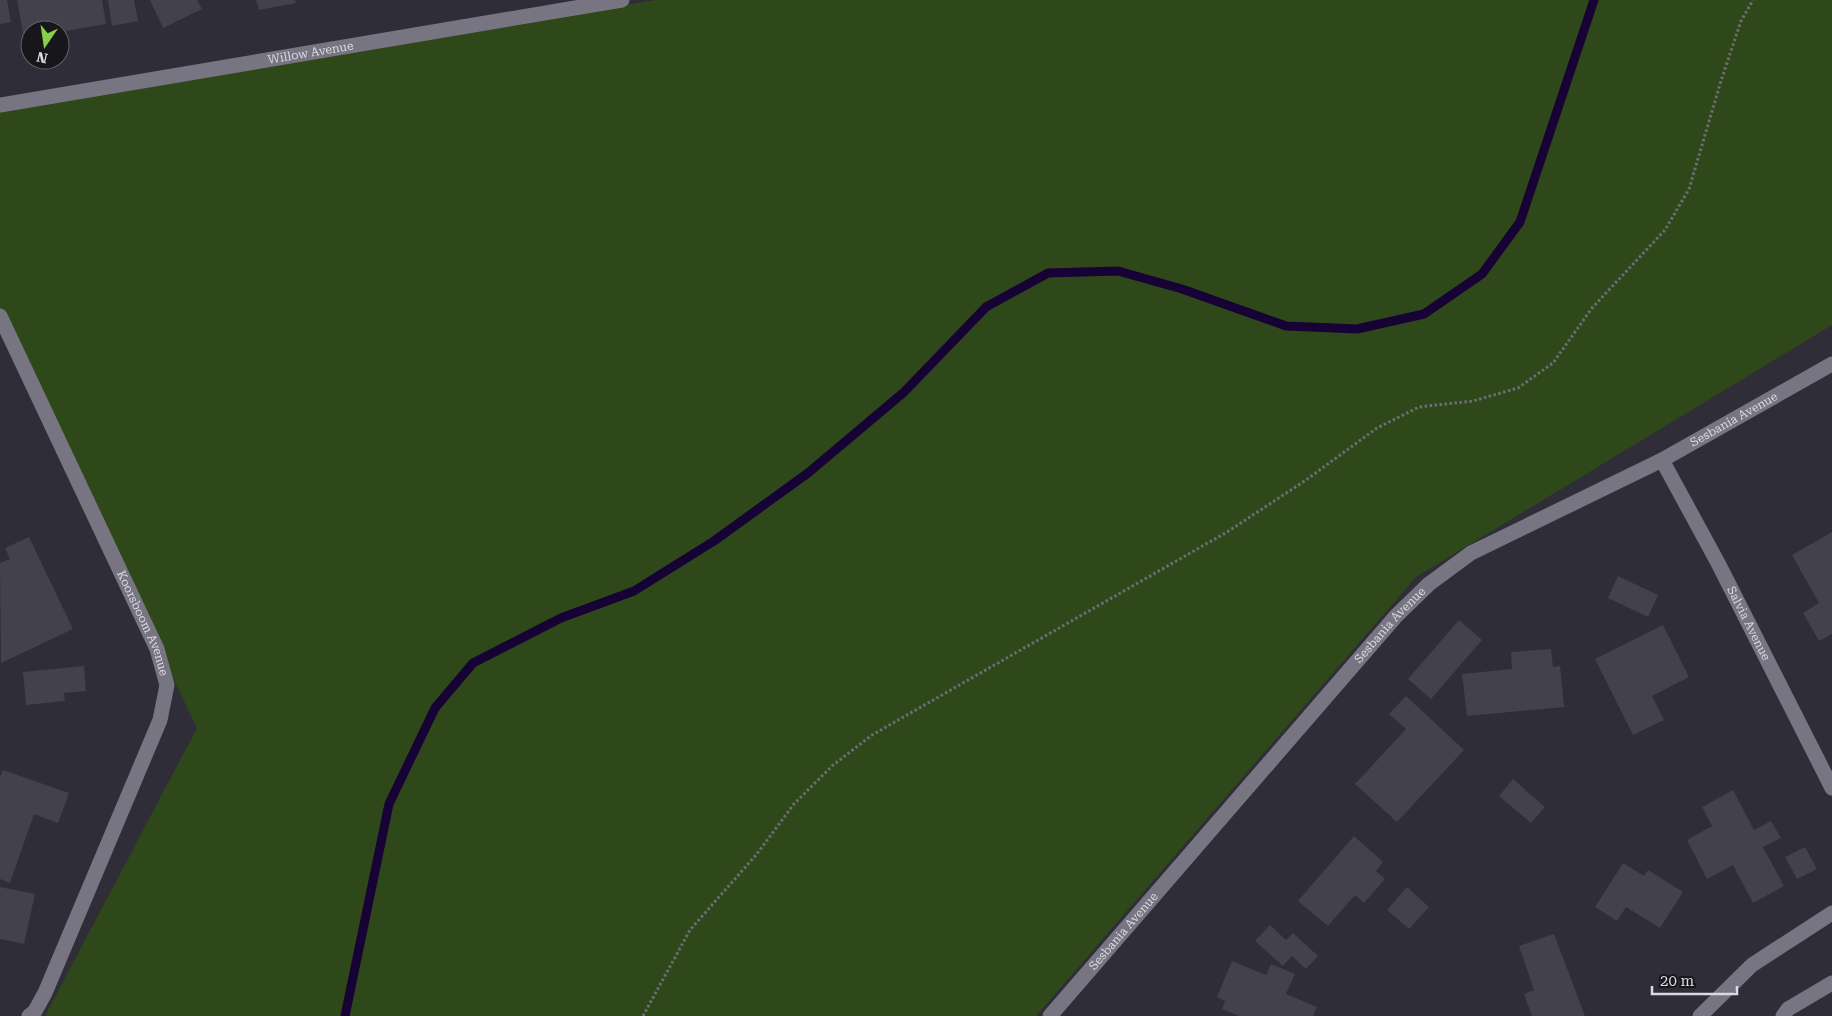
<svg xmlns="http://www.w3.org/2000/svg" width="1832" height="1016" viewBox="0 0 1832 1016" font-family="'Roboto Serif',serif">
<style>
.green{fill:#2f481a}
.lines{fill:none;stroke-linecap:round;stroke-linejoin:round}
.stream{stroke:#170236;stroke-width:9}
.building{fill:#43414c}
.path{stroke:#6e6c75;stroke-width:3;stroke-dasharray:2.5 2.5;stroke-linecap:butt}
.minor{stroke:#787582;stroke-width:15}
.labels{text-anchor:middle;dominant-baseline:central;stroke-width:4;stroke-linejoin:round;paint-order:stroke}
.street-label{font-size:12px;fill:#dbdae1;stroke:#17161b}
</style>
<rect width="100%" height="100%" fill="#2f2d37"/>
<!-- green -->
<path class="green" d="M 656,0 L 1832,0 L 1832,325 L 1416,577 L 1036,1016 L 45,1016 L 197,728 L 0,321 L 0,106 Z"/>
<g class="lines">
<!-- stream -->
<path class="stream" d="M 345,1016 L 389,804 L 435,708 L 473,663 L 561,618 L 634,591 L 714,541 L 808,473 L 903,393 L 986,307 L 1048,273 L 1118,271 L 1182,289 L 1286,326 L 1357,329 L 1424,314 L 1482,274 L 1520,222 L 1594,0"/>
</g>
<!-- building -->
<path class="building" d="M 0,0 L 7,0 L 11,22 L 0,24 Z
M 17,0 L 102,0 L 106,24 L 60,32 L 60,30 L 30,30 L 30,37 L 24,38 Z
M 108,0 L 134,0 L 138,21 L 112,26 Z
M 150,0 L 197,0 L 202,9 L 163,28 Z
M 256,0 L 295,0 L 296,3 L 259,10 Z
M 1832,532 L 1832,634 L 1819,641 L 1803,613 L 1819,603 L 1792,555 Z
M 29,537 L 73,629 L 1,663 L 0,563 L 10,559 L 5,548 Z
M 1618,576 L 1658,595 L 1648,617 L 1608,598 Z
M 1459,620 L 1482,640 L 1431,699 L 1408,679 Z
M 1663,625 L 1689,677 L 1652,696 L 1664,720 L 1633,735 L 1595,659 Z
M 1551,649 L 1553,667 L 1560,666 L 1564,707 L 1467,716 L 1462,674 L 1512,669 L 1511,652 Z
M 84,666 L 86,691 L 64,693 L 65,701 L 26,705 L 23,672 Z
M 1406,696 L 1464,750 L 1397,822 L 1355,784 L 1406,729 L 1389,714 Z
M 3,770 L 69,793 L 58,823 L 34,814 L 10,883 L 0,879 L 0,777 Z
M 1513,779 L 1545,807 L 1531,823 L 1499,796 Z
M 1733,790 L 1754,830 L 1771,821 L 1781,838 L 1763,847 L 1784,886 L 1753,903 L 1733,865 L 1707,879 L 1687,840 L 1712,826 L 1702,807 Z
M 1354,836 L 1383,862 L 1376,871 L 1385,879 L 1364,903 L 1355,895 L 1328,926 L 1298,901 Z
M 1805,847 L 1817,869 L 1797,879 L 1785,857 Z
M 1623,863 L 1644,876 L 1648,870 L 1683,892 L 1660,928 L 1626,907 L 1617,921 L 1595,907 Z
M 0,887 L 35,894 L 24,944 L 0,939 Z
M 1407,887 L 1429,907 L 1409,929 L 1387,910 Z
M 1270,925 L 1286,940 L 1293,933 L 1318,956 L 1306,969 L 1292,956 L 1283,966 L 1255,941 Z
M 1554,934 L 1585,1016 L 1532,1016 L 1524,994 L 1534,990 L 1519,946 Z
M 1232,961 L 1266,975 L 1271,964 L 1295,974 L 1286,994 L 1317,1007 L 1313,1016 L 1239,1016 L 1222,1009 L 1225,1001 L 1217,997 Z"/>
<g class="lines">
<!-- path -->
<path class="path" d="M 643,1016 L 690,930 L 756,855 L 794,804 L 832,766 L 872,735 L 1227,532 L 1306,480 L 1377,428 L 1419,407 L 1473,401 L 1518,388 L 1553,363 L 1592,308 L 1665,230 L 1689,189 L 1721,81 L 1741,21 L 1753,0"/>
<!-- minor -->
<g class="minor">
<path id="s1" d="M 0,105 L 622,0"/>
<path id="s2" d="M 0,316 L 157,649 L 167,685 L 160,720 L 45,993 L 35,1011 L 29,1016"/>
<path id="s3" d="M 1662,460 L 1718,563 L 1832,788"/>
<path id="s4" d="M 1050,1016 L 1396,616 L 1429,584 L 1471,553 L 1662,460 L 1832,364"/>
<path d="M 1700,1016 L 1752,965 L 1832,913"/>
<path d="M 1783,1016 L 1788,1009 L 1832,983"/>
</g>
</g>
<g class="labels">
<!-- street labels -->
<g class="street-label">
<text stroke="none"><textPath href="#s1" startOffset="315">Willow Avenue</textPath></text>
<text stroke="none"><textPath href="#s4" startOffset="922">Sesbania Avenue</textPath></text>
<text stroke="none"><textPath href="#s2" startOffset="339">Koorsboom Avenue</textPath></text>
<text stroke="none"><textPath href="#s3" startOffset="185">Salvia Avenue</textPath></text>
<text stroke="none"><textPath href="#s4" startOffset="518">Sesbania Avenue</textPath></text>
<text stroke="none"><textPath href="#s4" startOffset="112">Sesbania Avenue</textPath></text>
</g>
</g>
<!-- north arrow -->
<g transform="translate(45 45) rotate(193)"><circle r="24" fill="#17161b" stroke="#65646a"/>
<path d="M0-4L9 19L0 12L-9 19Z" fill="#88cf49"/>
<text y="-8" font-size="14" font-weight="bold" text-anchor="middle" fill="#dbdae1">N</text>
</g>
<!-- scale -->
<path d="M1652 986v8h85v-8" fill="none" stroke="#dbdae1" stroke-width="2.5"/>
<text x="1660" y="986" font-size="15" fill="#dbdae1" stroke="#17161b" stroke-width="4" paint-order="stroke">20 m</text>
</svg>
